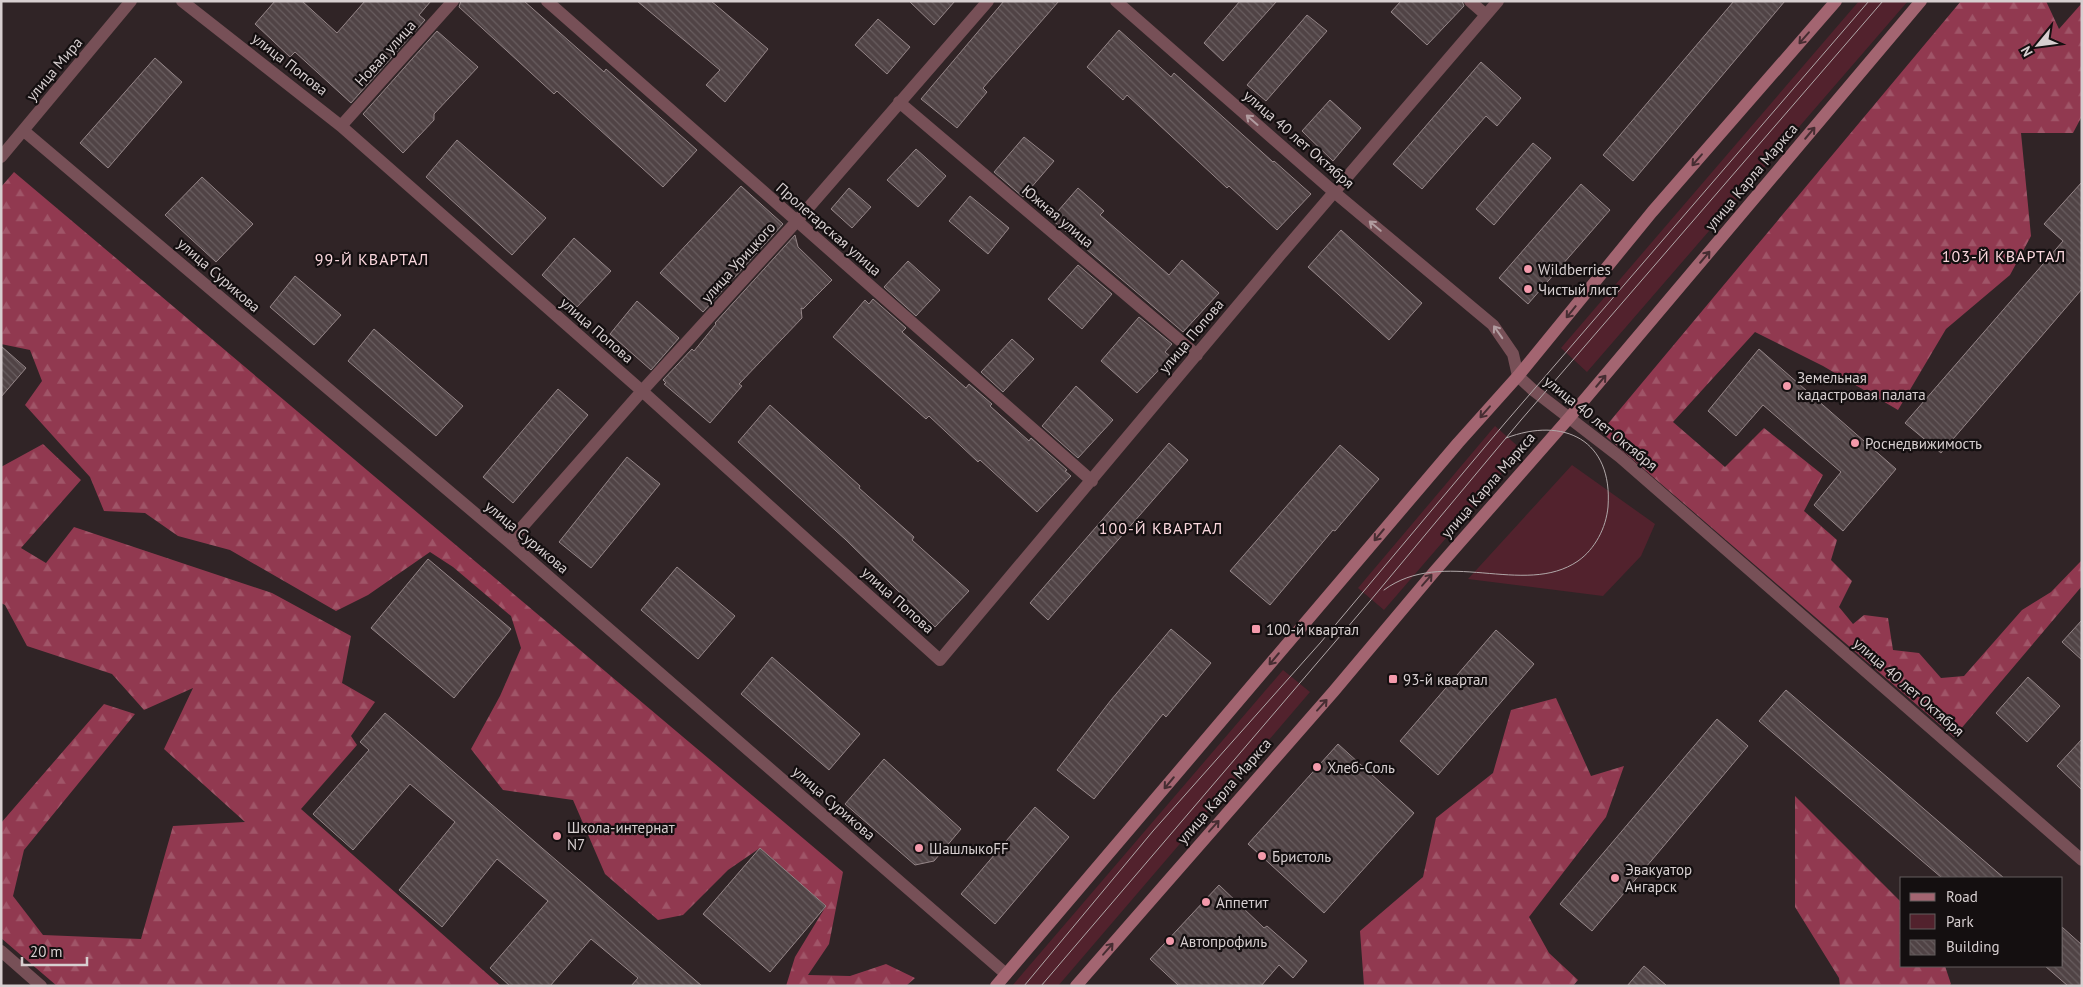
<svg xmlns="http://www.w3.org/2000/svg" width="2083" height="987" viewBox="0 0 2083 987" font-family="'PT Sans',sans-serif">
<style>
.green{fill:#52222d}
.forest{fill:url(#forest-firs)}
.building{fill:url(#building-back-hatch);stroke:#958688}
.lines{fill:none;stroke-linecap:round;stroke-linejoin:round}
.street{stroke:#775057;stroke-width:12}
.secondary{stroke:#a36571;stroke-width:12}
.tram{stroke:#b1a8a9;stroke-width:1}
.oneway{stroke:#462d32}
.oneway2{stroke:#b19ca0}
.poi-dot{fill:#f39aab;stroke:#140f10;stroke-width:2}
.labels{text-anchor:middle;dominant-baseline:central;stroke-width:4.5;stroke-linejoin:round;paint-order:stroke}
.street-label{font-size:15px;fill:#d7cfd0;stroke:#140f10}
.poi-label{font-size:15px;fill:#d7cfd0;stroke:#140f10;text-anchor:start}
.neighbourhood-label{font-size:16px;letter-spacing:1px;fill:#fad7dd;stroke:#140f10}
</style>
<defs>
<pattern id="forest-firs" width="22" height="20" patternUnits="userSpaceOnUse" patternTransform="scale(1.25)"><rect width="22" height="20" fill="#913950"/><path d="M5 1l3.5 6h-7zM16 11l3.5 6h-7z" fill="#a05568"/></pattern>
<pattern id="building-back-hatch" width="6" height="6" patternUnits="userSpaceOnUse" patternTransform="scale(1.25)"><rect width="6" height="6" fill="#504345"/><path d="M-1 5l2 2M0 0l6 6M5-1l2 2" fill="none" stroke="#685d5f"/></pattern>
</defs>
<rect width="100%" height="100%" fill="#302426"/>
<!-- green -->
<path class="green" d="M 1859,1 L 1908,1 L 1587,372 L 1561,348 Z
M 1495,426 L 1522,450 L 1384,610 L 1358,588 Z
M 1572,465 L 1655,524 L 1641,556 L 1603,596 L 1468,579 Z
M 1283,670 L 1310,692 L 1058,986 L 1012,986 Z"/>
<!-- forest -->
<path class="forest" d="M 1961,1 L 2046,1 L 2059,29 L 2082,3 L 2082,116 L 2073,133 L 2021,133 L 2031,236 L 2010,275 L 1946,329 L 1898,410 L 1823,366 L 1755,332 L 1673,422 L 1725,467 L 1764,428 L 1823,475 L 1804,511 L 1837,540 L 1831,560 L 1852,581 L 1839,607 L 1853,624 L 1864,615 L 1888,618 L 1893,650 L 1919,653 L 1941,678 L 1964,676 L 2022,610 L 2051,592 L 2082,560 L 2082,586 L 1954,737 L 1601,432 Z
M 14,172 L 843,872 L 829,944 L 808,975 L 850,976 L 886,964 L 915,978 L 906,986 L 786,986 L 795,957 L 826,906 L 760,848 L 728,870 L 683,915 L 658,920 L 605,874 L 573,800 L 503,790 L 471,749 L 500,696 L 521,648 L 511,616 L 453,567 L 430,552 L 368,595 L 336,611 L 230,550 L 178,536 L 145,513 L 104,511 L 90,477 L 25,405 L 42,381 L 30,350 L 1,344 L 1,187 Z
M 43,444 L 81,480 L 21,548 L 46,563 L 74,527 L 272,593 L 351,636 L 342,683 L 375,702 L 351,736 L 357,745 L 301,809 L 501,986 L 57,986 L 1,938 L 1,823 L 104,704 L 135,714 L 24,850 L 13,896 L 43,935 L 141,939 L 173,826 L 245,822 L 164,749 L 193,688 L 144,710 L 112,674 L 27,646 L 5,605 L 1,603 L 1,467 Z
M 1556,698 L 1591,776 L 1624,766 L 1606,817 L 1529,917 L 1549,953 L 1578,980 L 1573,986 L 1364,986 L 1360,931 L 1423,877 L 1436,818 L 1493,773 L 1511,710 Z
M 1795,796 L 1902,903 L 1902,966 L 1945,966 L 1951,984 L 1949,986 L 1840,986 L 1839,978 L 1795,907 Z"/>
<!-- building -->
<path class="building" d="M 275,1 L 302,1 L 337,33 L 365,1 L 431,1 L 419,15 L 425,20 L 351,103 L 295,52 L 290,57 L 255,24 Z
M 461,1 L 524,1 L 604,72 L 606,69 L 697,150 L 663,187 L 557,91 L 554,94 L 459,7 Z
M 637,1 L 711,1 L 768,49 L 725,102 L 706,85 L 720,70 Z
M 909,1 L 955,1 L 934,25 Z
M 1004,1 L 1059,1 L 983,88 L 987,92 L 957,128 L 921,99 Z
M 1240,1 L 1277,1 L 1223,61 L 1204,43 Z
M 1401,1 L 1462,1 L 1464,6 L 1427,45 L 1391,12 Z
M 1734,1 L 1785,1 L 1633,181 L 1603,155 Z
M 1307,15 L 1327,31 L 1266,101 L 1247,85 Z
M 878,19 L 910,47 L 887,74 L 855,45 Z
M 1119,30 L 1171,77 L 1174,73 L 1273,162 L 1274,161 L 1311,194 L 1277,230 L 1229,186 L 1227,188 L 1127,95 L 1123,100 L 1087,67 Z
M 437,31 L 478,67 L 434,114 L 434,120 L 403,153 L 363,114 Z
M 155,58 L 182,82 L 108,168 L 80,143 Z
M 1481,62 L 1521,98 L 1497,126 L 1486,116 L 1422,189 L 1393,164 Z
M 1330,100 L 1361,128 L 1333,161 L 1302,131 Z
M 1024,137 L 1054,161 L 1023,197 L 994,172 Z
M 457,140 L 546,218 L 512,255 L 426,177 Z
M 1533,143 L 1551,158 L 1494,225 L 1476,209 Z
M 916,149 L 946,176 L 918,207 L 887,180 Z
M 202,177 L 253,224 L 216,262 L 165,215 Z
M 2082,182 L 2082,289 L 1941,453 L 1905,423 L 2063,241 L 2044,224 Z
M 1581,184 L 1610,210 L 1528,304 L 1499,278 Z
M 741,186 L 783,224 L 703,312 L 660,273 Z
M 849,188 L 871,207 L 852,228 L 831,209 Z
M 1078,188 L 1104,211 L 1100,215 L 1169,275 L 1182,260 L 1219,293 L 1183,332 L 1051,219 Z
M 970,196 L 1009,228 L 988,254 L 949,221 Z
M 1341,230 L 1422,303 L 1389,340 L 1308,267 Z
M 795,235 L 798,247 L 832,280 L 803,309 L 801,308 L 802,318 L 739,384 L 742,386 L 710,423 L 664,384 L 666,383 L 663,380 L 692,349 L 694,351 L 716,324 L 715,323 Z
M 574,238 L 611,271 L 577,307 L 542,275 Z
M 908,261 L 940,290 L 916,316 L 884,287 Z
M 1078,265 L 1112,294 L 1082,329 L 1048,299 Z
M 295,276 L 341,315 L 314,345 L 270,307 Z
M 873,299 L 906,328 L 902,332 L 966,388 L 969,384 L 992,404 L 990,406 L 1029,441 L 1031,438 L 1067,470 L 1065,471 L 1071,476 L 1037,512 L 980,460 L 978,462 L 929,416 L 926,419 L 833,337 L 865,300 L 869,304 Z
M 637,301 L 679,338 L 651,370 L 610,334 Z
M 1139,317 L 1172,344 L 1165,352 L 1171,357 L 1137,393 L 1101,361 Z
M 374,329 L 463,406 L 436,436 L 348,361 Z
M 1012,339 L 1034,359 L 1003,392 L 981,372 Z
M 1,346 L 26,368 L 1,397 Z
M 1759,349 L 1896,469 L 1843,531 L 1814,505 L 1841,472 L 1763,405 L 1736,436 L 1708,411 Z
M 1076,386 L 1113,420 L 1078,458 L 1042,426 Z
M 558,389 L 588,415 L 513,503 L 483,477 Z
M 770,405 L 860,486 L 859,488 L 914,537 L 912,540 L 969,591 L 935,627 L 846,540 L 738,442 Z
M 1169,443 L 1188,460 L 1048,620 L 1030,603 Z
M 1340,445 L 1379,479 L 1335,531 L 1333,530 L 1270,605 L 1230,571 Z
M 627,457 L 660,484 L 591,568 L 559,542 Z
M 428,559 L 511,629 L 454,698 L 371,628 Z
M 677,567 L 735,616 L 698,659 L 641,610 Z
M 2082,620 L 2082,660 L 2062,642 Z
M 1171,629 L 1211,663 L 1166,717 L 1163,714 L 1094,799 L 1057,770 L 1111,700 Z
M 1496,630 L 1534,664 L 1438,775 L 1400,741 Z
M 772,657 L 860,734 L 829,770 L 741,694 Z
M 2028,677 L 2060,706 L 2027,742 L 1996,713 Z
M 1786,690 L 2004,878 L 1942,878 L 1759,721 Z
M 385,713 L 404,729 L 702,986 L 631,986 L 638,978 L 591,939 L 550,986 L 510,986 L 490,968 L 548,901 L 497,859 L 442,927 L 399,890 L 455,822 L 410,784 L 353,850 L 313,814 L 369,750 L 360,742 Z
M 1717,719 L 1748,746 L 1592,931 L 1560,904 Z
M 2082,739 L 2082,790 L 2057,766 Z
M 1338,744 L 1414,813 L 1324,913 L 1248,844 Z
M 884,759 L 961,829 L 934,861 L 915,865 L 845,804 Z
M 1035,807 L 1069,837 L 995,924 L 961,894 Z
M 760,848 L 826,906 L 770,972 L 703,914 Z
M 1219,885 L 1264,928 L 1267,926 L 1307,961 L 1293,978 L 1279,965 L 1261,986 L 1179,986 L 1150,959 Z
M 2062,927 L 2082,945 L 2082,986 L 2068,986 L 2045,966 L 2062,966 Z
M 1644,966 L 1667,986 L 1627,986 Z"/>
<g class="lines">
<!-- street -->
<path class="street" d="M 182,1 L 341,126 L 642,391 L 940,660 L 1281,254 L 1498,1
M 547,1 L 1092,481
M 1116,1 L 1334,192 L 1493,325 L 1513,354 L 1518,376 L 1533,390 L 1620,457 L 2082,860
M 1470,1 L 1486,15
M 899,102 L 1197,355
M 341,126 L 453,1
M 24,131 L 509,542 L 1006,974
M 1,157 L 131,1
M 509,542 L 642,391 L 796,222 L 988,1
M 1,951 L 41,986"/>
<!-- secondary -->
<path class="secondary" d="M 996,986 L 1458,443 L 1518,376 L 1652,212 L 1836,1
M 1076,986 L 1334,691 L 1434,572 L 1569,418 L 1921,1"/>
<!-- tram -->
<path class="tram" d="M 1384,590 C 1443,546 1524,598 1578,561 C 1595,549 1606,528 1608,507 C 1613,440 1564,416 1506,438
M 1024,986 L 1153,831 L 1321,642 L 1505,423 L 1869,1
M 1041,986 L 1370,601 L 1521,420 L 1883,1"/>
</g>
<!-- one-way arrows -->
<defs><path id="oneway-shaft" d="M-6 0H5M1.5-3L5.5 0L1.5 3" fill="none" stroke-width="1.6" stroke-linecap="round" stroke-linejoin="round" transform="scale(1.25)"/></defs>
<g class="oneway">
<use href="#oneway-shaft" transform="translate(1804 38) rotate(131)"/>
<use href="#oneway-shaft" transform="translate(1810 133) rotate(-50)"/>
<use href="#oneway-shaft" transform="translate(1697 160) rotate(131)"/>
<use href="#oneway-shaft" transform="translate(1705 257) rotate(-50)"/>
<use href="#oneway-shaft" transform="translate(1571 312) rotate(129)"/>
<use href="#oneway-shaft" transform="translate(1601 381) rotate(-50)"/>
<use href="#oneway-shaft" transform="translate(1485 412) rotate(131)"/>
<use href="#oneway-shaft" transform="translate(1379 535) rotate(130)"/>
<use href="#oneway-shaft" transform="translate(1427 580) rotate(-49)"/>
<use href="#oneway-shaft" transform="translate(1274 659) rotate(130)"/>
<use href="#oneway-shaft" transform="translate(1322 705) rotate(-48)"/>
<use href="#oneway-shaft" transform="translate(1169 783) rotate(130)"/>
<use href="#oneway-shaft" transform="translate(1214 826) rotate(-48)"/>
<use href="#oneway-shaft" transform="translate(1108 949) rotate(-49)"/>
</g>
<g class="oneway2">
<use href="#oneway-shaft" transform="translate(1252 120) rotate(-139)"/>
<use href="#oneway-shaft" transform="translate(1375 226) rotate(-140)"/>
<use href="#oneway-shaft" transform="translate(1498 332) rotate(-125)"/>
</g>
<!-- markers -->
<g class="poi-dot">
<circle cx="1528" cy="269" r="5"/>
<circle cx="1528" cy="289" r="5"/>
<circle cx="1787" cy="386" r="5"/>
<circle cx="1855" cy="443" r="5"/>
<rect x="1251" y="624" width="10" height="10" rx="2.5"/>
<rect x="1388" y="674" width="10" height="10" rx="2.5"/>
<circle cx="1317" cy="767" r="5"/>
<circle cx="557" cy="836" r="5"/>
<circle cx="919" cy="848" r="5"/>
<circle cx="1262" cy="856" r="5"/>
<circle cx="1615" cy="878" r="5"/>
<circle cx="1206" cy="902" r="5"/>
<circle cx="1170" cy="941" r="5"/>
</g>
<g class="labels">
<!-- street labels -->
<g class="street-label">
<text transform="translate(385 53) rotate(-48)">Новая улица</text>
<text transform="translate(290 64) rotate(38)">улица Попова</text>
<text transform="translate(54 69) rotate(-50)">улица Мира</text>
<text transform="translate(1299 139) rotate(41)">улица 40 лет Октября</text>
<text transform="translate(1751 177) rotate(-50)">улица Карла Маркса</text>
<text transform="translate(1058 216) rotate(40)">Южная улица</text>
<text transform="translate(829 229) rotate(41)">Пролетарская улица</text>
<text transform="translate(738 262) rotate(-48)">улица Урицкого</text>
<text transform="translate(219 275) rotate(41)">улица Сурикова</text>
<text transform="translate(597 330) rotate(41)">улица Попова</text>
<text transform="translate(1191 336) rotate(-50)">улица Попова</text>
<text transform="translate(1601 423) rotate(39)">улица 40 лет Октября</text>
<text transform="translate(1488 485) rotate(-49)">улица Карла Маркса</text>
<text transform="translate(527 537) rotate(40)">улица Сурикова</text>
<text transform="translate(898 600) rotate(42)">улица Попова</text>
<text transform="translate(1909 687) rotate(41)">улица 40 лет Октября</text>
<text transform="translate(1224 791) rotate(-49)">улица Карла Маркса</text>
<text transform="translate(834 803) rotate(41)">улица Сурикова</text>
</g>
<!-- poi labels -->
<g class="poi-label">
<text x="1538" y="269">Wildberries</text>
<text x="1538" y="289">Чистый лист</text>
<text x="1797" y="377">Земельная<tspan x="1797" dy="17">кадастровая палата</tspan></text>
<text x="1865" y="443">Роснедвижимость</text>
<text x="1266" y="629">100-й квартал</text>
<text x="1403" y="679">93-й квартал</text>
<text x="1327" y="767">Хлеб-Соль</text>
<text x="567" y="827">Школа-интернат<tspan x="567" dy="17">N7</tspan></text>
<text x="929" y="848">ШашлыкoFF</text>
<text x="1272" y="856">Бристоль</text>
<text x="1625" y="869">Эвакуатор<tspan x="1625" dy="17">Ангарск</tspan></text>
<text x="1216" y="902">Аппетит</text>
<text x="1180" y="941">Автопрофиль</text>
</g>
<!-- neighbourhood labels -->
<g class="neighbourhood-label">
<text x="2004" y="256">103-Й КВАРТАЛ</text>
<text x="372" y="259">99-Й КВАРТАЛ</text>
<text x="1161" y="528">100-Й КВАРТАЛ</text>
</g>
</g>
<!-- border -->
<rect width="2083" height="987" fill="none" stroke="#d7cfd0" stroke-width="5"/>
<!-- legend -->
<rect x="1900" y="877" width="162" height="90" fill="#140f10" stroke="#625c5d"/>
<rect x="1910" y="893" width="25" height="8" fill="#a36571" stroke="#625c5d"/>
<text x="1946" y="902" font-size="15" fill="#d7cfd0">Road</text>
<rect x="1910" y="914" width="25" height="15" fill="#52222d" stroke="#625c5d"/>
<text x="1946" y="927" font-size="15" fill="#d7cfd0">Park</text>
<rect x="1910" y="940" width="25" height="15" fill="url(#building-back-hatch)" stroke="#625c5d"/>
<text x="1946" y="952" font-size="15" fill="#d7cfd0">Building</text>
<!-- north arrow -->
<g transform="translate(2038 45) rotate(241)" stroke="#140f10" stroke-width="4" paint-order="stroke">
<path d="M0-4L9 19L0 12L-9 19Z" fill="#d7cfd0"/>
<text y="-8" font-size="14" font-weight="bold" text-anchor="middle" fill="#d7cfd0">N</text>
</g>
<!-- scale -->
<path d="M22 957v8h65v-8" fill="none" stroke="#d7cfd0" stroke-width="2.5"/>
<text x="30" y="957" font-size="15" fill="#d7cfd0" stroke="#140f10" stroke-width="4" paint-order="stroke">20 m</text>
</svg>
